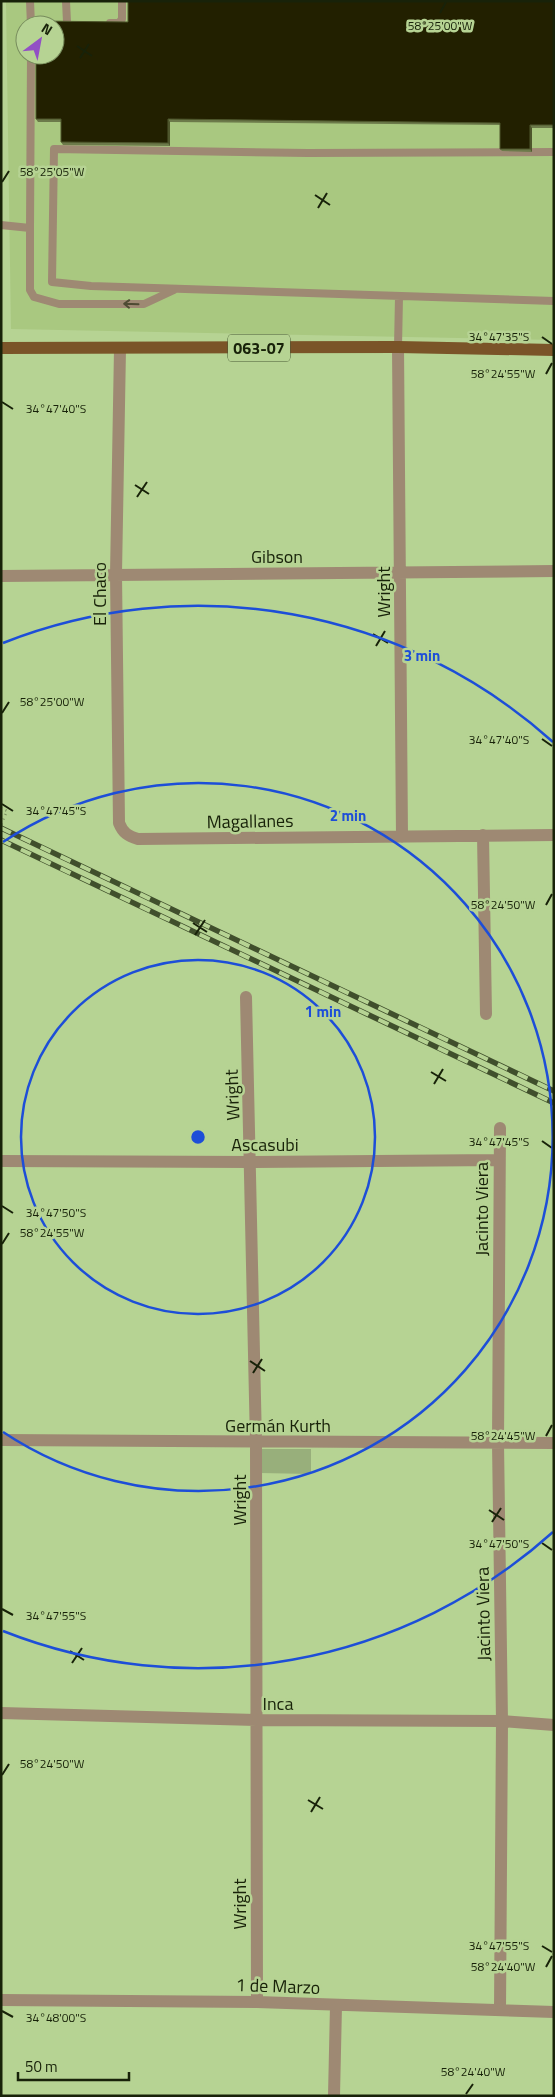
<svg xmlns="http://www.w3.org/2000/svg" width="555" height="2097" viewBox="0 0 555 2097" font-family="'Titillium Web',sans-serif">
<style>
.built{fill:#a9c880;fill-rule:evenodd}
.green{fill:#98af7b}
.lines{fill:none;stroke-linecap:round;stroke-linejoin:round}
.path{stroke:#788d5d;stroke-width:2.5;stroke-dasharray:1 4;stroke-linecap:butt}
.lane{stroke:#9e8973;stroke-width:8}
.street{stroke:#9e8973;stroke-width:12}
.primary{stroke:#7a5428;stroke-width:12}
.rail-casing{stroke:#404f2c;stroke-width:5.5}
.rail{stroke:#b6d393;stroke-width:4;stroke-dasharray:11;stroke-linecap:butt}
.wall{fill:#6c7a4a}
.shaded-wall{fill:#4e562c}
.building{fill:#222000;stroke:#4e562c}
.oneway{stroke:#4e4b33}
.ticks{fill:none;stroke:#182209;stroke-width:2}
.ring{fill:none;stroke:#1d4ed8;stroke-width:2.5}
.labels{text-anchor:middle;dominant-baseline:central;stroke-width:5;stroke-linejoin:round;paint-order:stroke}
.shield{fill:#b6d393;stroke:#475732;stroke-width:1}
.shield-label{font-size:16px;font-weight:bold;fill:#182209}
.street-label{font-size:18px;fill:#182209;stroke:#b6d393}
.ticks-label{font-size:12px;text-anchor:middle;fill:#182209;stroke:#b6d393;stroke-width:5;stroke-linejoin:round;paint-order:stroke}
.centre{fill:#1d4ed8;stroke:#b6d393;stroke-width:2.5}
.ring-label{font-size:15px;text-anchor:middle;font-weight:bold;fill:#1d4ed8;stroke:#b6d393;stroke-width:5;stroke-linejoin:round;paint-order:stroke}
</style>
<rect width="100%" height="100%" fill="#b6d393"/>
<!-- built -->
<path class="built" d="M 6,1 L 554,1 L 554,340 L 11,329 ZM 25,25 L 55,25 L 55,55 L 25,55 Z"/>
<!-- green -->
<path class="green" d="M 260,1449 L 311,1449 L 311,1474 L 260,1473 Z"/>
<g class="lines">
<!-- path -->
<path class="path" d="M 1,808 L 7,811 L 1,825"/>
<!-- lane -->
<path class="lane" d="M 30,1 L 31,25
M 66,1 L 67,22
M 110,23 L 119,23 L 122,19 L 122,1
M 31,25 L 37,22 L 46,22
M 554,152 L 308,153 L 54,149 L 52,282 L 91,286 L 554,301
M 1,225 L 30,228 L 30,290 L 34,297 L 59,304 L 144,304 L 174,290
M 30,228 L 31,55
M 398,347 L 399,297"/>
<!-- street -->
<path class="street" d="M 398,347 L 402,837
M 120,349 L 116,574 L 119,823 C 123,833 128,836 138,839 L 554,835
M 1,576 L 554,571
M 483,835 L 486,1014
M 246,997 L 256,1443 L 257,2002
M 500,1128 L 498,1443 L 502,1721 L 500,2010
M 1,1161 L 251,1162 L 498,1160
M 1,1440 L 554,1443
M 1,1713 L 257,1720 L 502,1721 L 554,1725
M 1,2000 L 257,2002 L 554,2012
M 334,2096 L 336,2006"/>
<!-- primary -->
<path class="primary" d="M 1,348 L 398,347 L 554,350"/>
<defs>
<path id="rail" d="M 1,828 L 554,1091
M 1,840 L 554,1103"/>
</defs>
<!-- rail casing -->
<use href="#rail" class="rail-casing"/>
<!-- rail -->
<use href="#rail" class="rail"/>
</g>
<!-- wall -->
<path class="wall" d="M 554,1 L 554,128 L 532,128 L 532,152 L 502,151 L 500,149 L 500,125 L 170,122 L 170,146 L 63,145 L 61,142 L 61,122 L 38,122 L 36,119 L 128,22 Z"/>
<!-- shaded-wall -->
<path class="shaded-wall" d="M 168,119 L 170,122 L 170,146 L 168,143 Z
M 530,125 L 532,128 L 532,152 L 530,149 Z"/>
<!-- building -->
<path class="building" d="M 128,1 L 554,1 L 554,125 L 530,125 L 530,149 L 500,149 L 500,123 L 168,119 L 168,143 L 61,142 L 61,119 L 36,119 L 36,55 L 55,55 L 55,25 L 36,25 L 36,21 L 128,22 Z"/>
<!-- one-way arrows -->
<defs><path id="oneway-shaft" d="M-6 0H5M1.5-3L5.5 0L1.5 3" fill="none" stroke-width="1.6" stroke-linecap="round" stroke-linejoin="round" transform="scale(1.25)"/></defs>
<use class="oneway" href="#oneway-shaft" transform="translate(131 304) rotate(-178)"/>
<!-- ticks -->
<path class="ticks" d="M 440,13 L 446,2M 77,46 L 92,56M 80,58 L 89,44M 2,182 L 9,171M 315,195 L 330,205M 318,208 L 327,193M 542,337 L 552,344M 546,374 L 552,363M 2,402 L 13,409M 135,485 L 149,494M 137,497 L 147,482M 373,634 L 388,643M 376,646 L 385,631M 2,713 L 9,702M 542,739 L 552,746M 2,804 L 13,811M 546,905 L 552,894M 193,923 L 207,932M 195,935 L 205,920M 431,1072 L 446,1081M 434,1084 L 443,1069M 542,1141 L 552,1148M 2,1206 L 13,1213M 2,1244 L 9,1233M 250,1361 L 265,1371M 253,1373 L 262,1359M 546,1436 L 552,1425M 489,1510 L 504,1520M 492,1522 L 501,1508M 542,1543 L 552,1550M 2,1609 L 13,1615M 70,1651 L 84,1660M 72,1663 L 82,1648M 2,1775 L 9,1764M 308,1800 L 323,1809M 311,1812 L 320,1797M 542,1946 L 552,1952M 546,1967 L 552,1956M 2,2011 L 13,2017M 466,2094 L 473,2084"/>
<!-- distance rings -->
<g class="ring">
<circle cx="198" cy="1137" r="177"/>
<path d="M3 842A354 354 0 1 1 3 1432"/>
<path d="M553 1532A531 531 0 0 1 3 1631M3 643A531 531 0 0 1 553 742"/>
</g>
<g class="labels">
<!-- shield labels -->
<rect class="shield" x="228" y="334.5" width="62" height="27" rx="4"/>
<g class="shield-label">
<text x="259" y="348">063-07</text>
</g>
<!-- street labels -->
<g class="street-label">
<text x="277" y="556">Gibson</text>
<text transform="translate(383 592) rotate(-90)">Wright</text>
<text transform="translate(99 594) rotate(-90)">El Chaco</text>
<text transform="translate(250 821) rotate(-1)">Magallanes</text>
<text transform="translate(232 1095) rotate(-92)">Wright</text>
<text x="265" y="1144">Ascasubi</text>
<text transform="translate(481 1209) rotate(-90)">Jacinto Viera</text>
<text x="278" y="1425">Germán Kurth</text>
<text transform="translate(239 1500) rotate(-90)">Wright</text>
<text transform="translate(483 1614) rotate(-91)">Jacinto Viera</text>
<text x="278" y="1703">Inca</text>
<text transform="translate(239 1904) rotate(-90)">Wright</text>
<text transform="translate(278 1986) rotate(2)">1 de Marzo</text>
</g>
</g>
<g class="ticks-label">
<text x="440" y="30">58°25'00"W</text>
<text x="52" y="176">58°25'05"W</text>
<text x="499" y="341">34°47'35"S</text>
<text x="503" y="378">58°24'55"W</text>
<text x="56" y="413">34°47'40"S</text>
<text x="52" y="706">58°25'00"W</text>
<text x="499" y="744">34°47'40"S</text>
<text x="56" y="815">34°47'45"S</text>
<text x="503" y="909">58°24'50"W</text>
<text x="499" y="1146">34°47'45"S</text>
<text x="56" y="1217">34°47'50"S</text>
<text x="52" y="1237">58°24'55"W</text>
<text x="503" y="1440">58°24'45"W</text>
<text x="499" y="1548">34°47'50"S</text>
<text x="56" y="1620">34°47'55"S</text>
<text x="52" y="1768">58°24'50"W</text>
<text x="499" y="1950">34°47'55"S</text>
<text x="503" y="1971">58°24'40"W</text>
<text x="56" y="2022">34°48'00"S</text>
<text x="473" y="2076">58°24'40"W</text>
</g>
<circle cx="198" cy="1137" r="8" class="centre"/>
<g class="ring-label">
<text x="422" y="661">3 min</text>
<text x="348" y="821">2 min</text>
<text x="323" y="1017">1 min</text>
</g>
<!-- border -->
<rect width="555" height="2097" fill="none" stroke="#182209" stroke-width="5"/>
<!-- north arrow -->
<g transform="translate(40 40) rotate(32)"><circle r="24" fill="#b6d393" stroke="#778c5c"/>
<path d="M0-4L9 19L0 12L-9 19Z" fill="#9250c5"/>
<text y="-8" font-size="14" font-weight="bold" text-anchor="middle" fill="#182209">N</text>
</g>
<!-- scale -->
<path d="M18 2072v8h111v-8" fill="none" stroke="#182209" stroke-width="2.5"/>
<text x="25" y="2072" font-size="15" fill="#182209" stroke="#b6d393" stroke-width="4" paint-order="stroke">50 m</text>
</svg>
